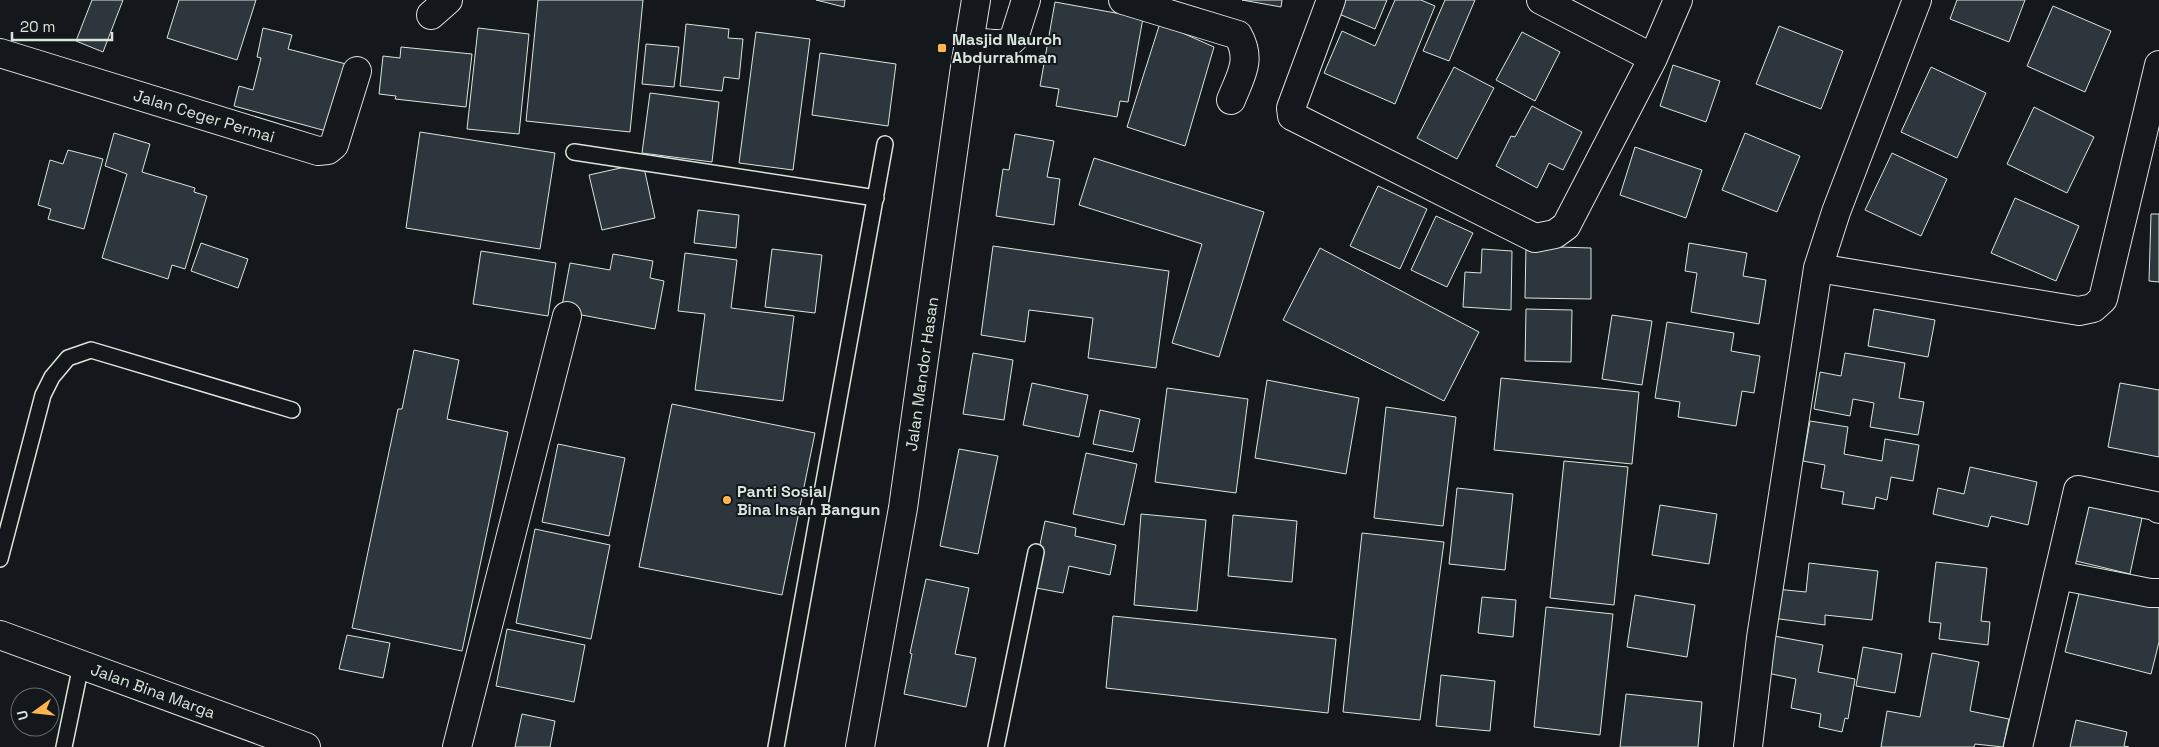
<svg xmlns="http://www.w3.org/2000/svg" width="2159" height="747" viewBox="0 0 2159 747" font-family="'Space Grotesk',sans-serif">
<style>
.building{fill:#2c363c;stroke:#d8e6dc}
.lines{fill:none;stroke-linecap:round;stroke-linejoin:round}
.service-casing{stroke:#d8e6dc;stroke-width:18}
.minor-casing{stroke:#d8e6dc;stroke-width:30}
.tertiary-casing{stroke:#d8e6dc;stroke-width:30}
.service{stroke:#14181c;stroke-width:15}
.minor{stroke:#14181c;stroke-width:28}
.tertiary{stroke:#14181c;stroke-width:28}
.poi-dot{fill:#ffb74d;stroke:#14181c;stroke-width:2}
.labels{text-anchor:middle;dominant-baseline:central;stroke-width:4;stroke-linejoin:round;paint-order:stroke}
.poi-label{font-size:16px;font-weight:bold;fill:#d8e6dc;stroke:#14181c;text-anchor:start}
.street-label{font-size:16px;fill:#d8e6dc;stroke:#14181c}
</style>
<rect width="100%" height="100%" fill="#14181c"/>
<!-- building -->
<path class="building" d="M 92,0 L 123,0 L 103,52 L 76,41 Z
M 179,0 L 256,0 L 237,60 L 167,38 Z
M 538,0 L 643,0 L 630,132 L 526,121 Z
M 816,0 L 845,0 L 844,7 Z
M 1242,0 L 1282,0 L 1281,7 Z
M 1345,0 L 1387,0 L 1375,29 L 1339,14 Z
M 1395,0 L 1421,0 L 1435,6 L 1395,104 L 1324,73 L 1342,31 L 1375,46 Z
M 1445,0 L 1475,0 L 1449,61 L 1423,51 Z
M 1957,0 L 2025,0 L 2009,42 L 1950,19 Z
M 1055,2 L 1143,18 L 1128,102 L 1120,101 L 1117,117 L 1056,106 L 1059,89 L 1040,86 Z
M 2053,6 L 2111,31 L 2085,92 L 2027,66 Z
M 1160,23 L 1214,47 L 1185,146 L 1127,127 Z
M 686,24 L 729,29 L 728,38 L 743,39 L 739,79 L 724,77 L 722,91 L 680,86 Z
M 1779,26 L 1843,51 L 1821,109 L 1756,84 Z
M 263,28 L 292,35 L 288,49 L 346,64 L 330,132 L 234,106 L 239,86 L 253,90 L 261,58 L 257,57 Z
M 478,28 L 529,34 L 519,134 L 467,129 Z
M 756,32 L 810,39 L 793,170 L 739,163 Z
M 1522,32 L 1560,52 L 1535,101 L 1496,80 Z
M 646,44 L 679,47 L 674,87 L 642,84 Z
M 401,47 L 472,54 L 466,107 L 395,99 L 396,96 L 379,94 L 383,56 L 400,58 Z
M 820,53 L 896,64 L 888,126 L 812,115 Z
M 1673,65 L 1720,81 L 1706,122 L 1660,106 Z
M 1454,67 L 1494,88 L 1457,159 L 1417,138 Z
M 1931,67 L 1986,93 L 1957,158 L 1901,132 Z
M 650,93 L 719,102 L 712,162 L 642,153 Z
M 1532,106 L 1582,132 L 1563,170 L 1549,163 L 1537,188 L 1496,166 L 1511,136 L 1515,137 Z
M 2034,107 L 2094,137 L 2067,193 L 2007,164 Z
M 420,132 L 555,153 L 540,249 L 406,228 Z
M 114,133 L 150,144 L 142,172 L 195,188 L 194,192 L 207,196 L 185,269 L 172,265 L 168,279 L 102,258 L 127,174 L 105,166 Z
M 1745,133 L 1800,156 L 1777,212 L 1722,190 Z
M 1015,134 L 1054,141 L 1047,177 L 1060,179 L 1054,225 L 996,216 L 1003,169 L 1009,170 Z
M 1635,147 L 1702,170 L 1686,218 L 1620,195 Z
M 68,150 L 103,159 L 84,229 L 48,219 L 51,209 L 38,205 L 50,160 L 63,164 Z
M 1892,153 L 1947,179 L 1921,236 L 1865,210 Z
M 1094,158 L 1264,212 L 1219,357 L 1172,343 L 1202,244 L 1079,205 Z
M 643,163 L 655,218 L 602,230 L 589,175 Z
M 1378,186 L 1427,209 L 1400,269 L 1350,246 Z
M 2015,198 L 2079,226 L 2056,281 L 1991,253 Z
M 698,210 L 739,215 L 736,248 L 694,243 Z
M 2151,214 L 2159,214 L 2159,282 L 2149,281 Z
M 1436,216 L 1473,233 L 1447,287 L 1411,270 Z
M 201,243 L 248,259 L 238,288 L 191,271 Z
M 1689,243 L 1747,253 L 1743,276 L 1766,280 L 1759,324 L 1691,312 L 1697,273 L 1685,271 Z
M 993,246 L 1169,271 L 1156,368 L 1088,358 L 1093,318 L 1029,310 L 1025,342 L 981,335 Z
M 1526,246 L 1591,248 L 1591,299 L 1525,298 Z
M 1320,248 L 1479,332 L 1444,401 L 1283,320 Z
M 772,249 L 822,255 L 815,313 L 765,307 Z
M 1482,249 L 1512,251 L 1511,310 L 1463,307 L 1465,272 L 1481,273 Z
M 481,251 L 556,263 L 548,316 L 473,304 Z
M 685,253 L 737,260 L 731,308 L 794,316 L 783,401 L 695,390 L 705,314 L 678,311 Z
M 613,254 L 653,261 L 650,278 L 664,281 L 655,329 L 561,311 L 570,263 L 610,270 Z
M 1526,309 L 1572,310 L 1571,362 L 1525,361 Z
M 1874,309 L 1935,320 L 1928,357 L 1868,346 Z
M 1612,315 L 1652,321 L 1642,385 L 1602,379 Z
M 1667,322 L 1734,333 L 1731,351 L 1760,356 L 1754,393 L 1742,391 L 1736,426 L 1678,417 L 1680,402 L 1655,398 Z
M 414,350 L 459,360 L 447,419 L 508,432 L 462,651 L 352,628 L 398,409 L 402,409 Z
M 973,353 L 1013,360 L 1004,420 L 963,414 Z
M 1845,353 L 1905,363 L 1899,398 L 1924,402 L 1918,435 L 1870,427 L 1874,403 L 1853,399 L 1850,416 L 1814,409 L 1820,372 L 1841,376 Z
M 1501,378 L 1639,392 L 1632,464 L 1494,450 Z
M 1267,380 L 1359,398 L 1346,474 L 1255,458 Z
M 1032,383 L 1088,395 L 1079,437 L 1023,425 Z
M 2120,383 L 2159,390 L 2159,457 L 2108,447 Z
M 1167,388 L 1248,399 L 1236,493 L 1155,482 Z
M 672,404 L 815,433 L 782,595 L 639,567 Z
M 1386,407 L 1456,417 L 1443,526 L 1374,518 Z
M 1100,410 L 1140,419 L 1133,452 L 1093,444 Z
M 1810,421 L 1848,427 L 1844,454 L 1882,461 L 1885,439 L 1919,445 L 1913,481 L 1891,477 L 1887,500 L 1876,497 L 1874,509 L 1842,504 L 1844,492 L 1821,488 L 1825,465 L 1803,461 Z
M 558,444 L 625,458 L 609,536 L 542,522 Z
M 959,449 L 998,456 L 978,554 L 940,546 Z
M 1086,453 L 1137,464 L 1124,525 L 1073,514 Z
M 1564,461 L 1628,467 L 1614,605 L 1550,598 Z
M 1970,467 L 2037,482 L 2028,525 L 1991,516 L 1988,527 L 1933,514 L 1938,488 L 1964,494 Z
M 1457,488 L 1513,494 L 1505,570 L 1449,564 Z
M 2081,504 L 2142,518 L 2130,574 L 2068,559 Z
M 1660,505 L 1717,514 L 1709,564 L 1652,555 Z
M 1141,514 L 1206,520 L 1197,611 L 1134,605 Z
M 1233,515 L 1297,521 L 1292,582 L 1228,576 Z
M 1045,521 L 1076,528 L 1075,536 L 1116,545 L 1110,575 L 1069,566 L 1063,593 L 1031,587 Z
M 535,529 L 610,545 L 591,639 L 516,623 Z
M 1362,533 L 1444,542 L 1420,720 L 1343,712 Z
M 1936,562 L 1987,568 L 1981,621 L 1990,622 L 1988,645 L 1939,639 L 1941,623 L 1929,622 Z
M 1809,563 L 1878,571 L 1872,620 L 1825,615 L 1825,625 L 1772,618 L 1776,589 L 1806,592 Z
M 926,579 L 969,588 L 955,654 L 976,658 L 966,707 L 904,694 L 912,654 L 910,653 Z
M 2081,585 L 2159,601 L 2159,642 L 2151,674 L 2065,652 Z
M 1635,595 L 1695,605 L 1687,657 L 1627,647 Z
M 1482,597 L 1516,600 L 1513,637 L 1478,633 Z
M 1546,607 L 1613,614 L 1600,735 L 1534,727 Z
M 1113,616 L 1336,639 L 1328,713 L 1106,688 Z
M 507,629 L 585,645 L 574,702 L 496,686 Z
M 347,635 L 390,643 L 383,678 L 339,669 Z
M 1774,636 L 1823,645 L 1818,672 L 1855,679 L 1848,719 L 1845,718 L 1842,732 L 1819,727 L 1821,714 L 1791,708 L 1796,679 L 1767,673 Z
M 1863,647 L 1902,654 L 1895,693 L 1856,686 Z
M 1932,653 L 1979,662 L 1970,711 L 2009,719 L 2003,747 L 1975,744 L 1974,747 L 1881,747 L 1887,711 L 1920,717 Z
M 1441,675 L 1495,681 L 1490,731 L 1436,726 Z
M 1626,694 L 1702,702 L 1698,747 L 1620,747 Z
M 522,714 L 555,721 L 550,747 L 515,747 Z
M 2076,720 L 2127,732 L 2124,746 L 2129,747 L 2070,747 Z"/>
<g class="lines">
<defs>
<path id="service" d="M 574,152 L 876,198
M 0,559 L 43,395 L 52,377 L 68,358 L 91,350 L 292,410
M 64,747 L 81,665
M 776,747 L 885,144
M 996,747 L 1036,552"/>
<path id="minor" d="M 1123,0 L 1238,35 C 1252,60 1241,75 1231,100
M 1331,0 L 1291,108 L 1292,116 L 1535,238 L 1555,234 L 1566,226 L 1653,58 L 1678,0
M 1541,0 L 1653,58
M 431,15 L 448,0
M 969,41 C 983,42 1004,49 1014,38 L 1026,0
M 0,53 L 318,151 L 328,150 L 334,145 L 357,71
M 1818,268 L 2079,311 L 2093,308 L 2103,299 L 2159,65
M 2058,575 L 2150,593 L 2159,593
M 457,747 L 567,316
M 1748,747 L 1761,638 L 1818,268 L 1836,212 L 1917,0
M 2018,747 L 2078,490 L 2155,506 L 2159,509"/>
<path id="tertiary" d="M 0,635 L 306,747
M 860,747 L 903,508 L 965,67 L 976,0"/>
</defs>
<!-- service casing -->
<use href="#service" class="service-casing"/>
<!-- minor casing -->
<use href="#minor" class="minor-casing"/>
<!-- tertiary casing -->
<use href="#tertiary" class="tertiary-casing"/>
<!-- service -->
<use href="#service" class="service"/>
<!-- minor -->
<use href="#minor" class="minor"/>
<!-- tertiary -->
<use href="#tertiary" class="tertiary"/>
</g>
<!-- markers -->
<g class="poi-dot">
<rect x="937" y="43" width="10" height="10" rx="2.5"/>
<circle cx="727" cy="500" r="5"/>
</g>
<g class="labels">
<!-- poi labels -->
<g class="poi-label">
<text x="952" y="39">Masjid Nauroh<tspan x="952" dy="18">Abdurrahman</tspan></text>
<text x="737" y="491">Panti Sosial<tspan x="737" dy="18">Bina Insan Bangun</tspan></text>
</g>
<!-- street labels -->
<g class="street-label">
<text transform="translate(204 116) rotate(17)">Jalan Ceger Permai</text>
<text transform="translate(922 374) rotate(-82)">Jalan Mandor Hasan</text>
<text transform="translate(153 691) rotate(20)">Jalan Bina Marga</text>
</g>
</g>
<!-- north arrow -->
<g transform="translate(35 712) rotate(255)"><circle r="24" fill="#14181c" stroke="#626a69"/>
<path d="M0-4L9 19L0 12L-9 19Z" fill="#ffb74d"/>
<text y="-8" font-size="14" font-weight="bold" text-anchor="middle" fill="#d8e6dc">U</text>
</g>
<!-- scale -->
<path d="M12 32v8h100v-8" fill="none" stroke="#d8e6dc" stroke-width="2.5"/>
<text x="20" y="32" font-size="15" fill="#d8e6dc" stroke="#14181c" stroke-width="4" paint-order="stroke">20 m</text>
</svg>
